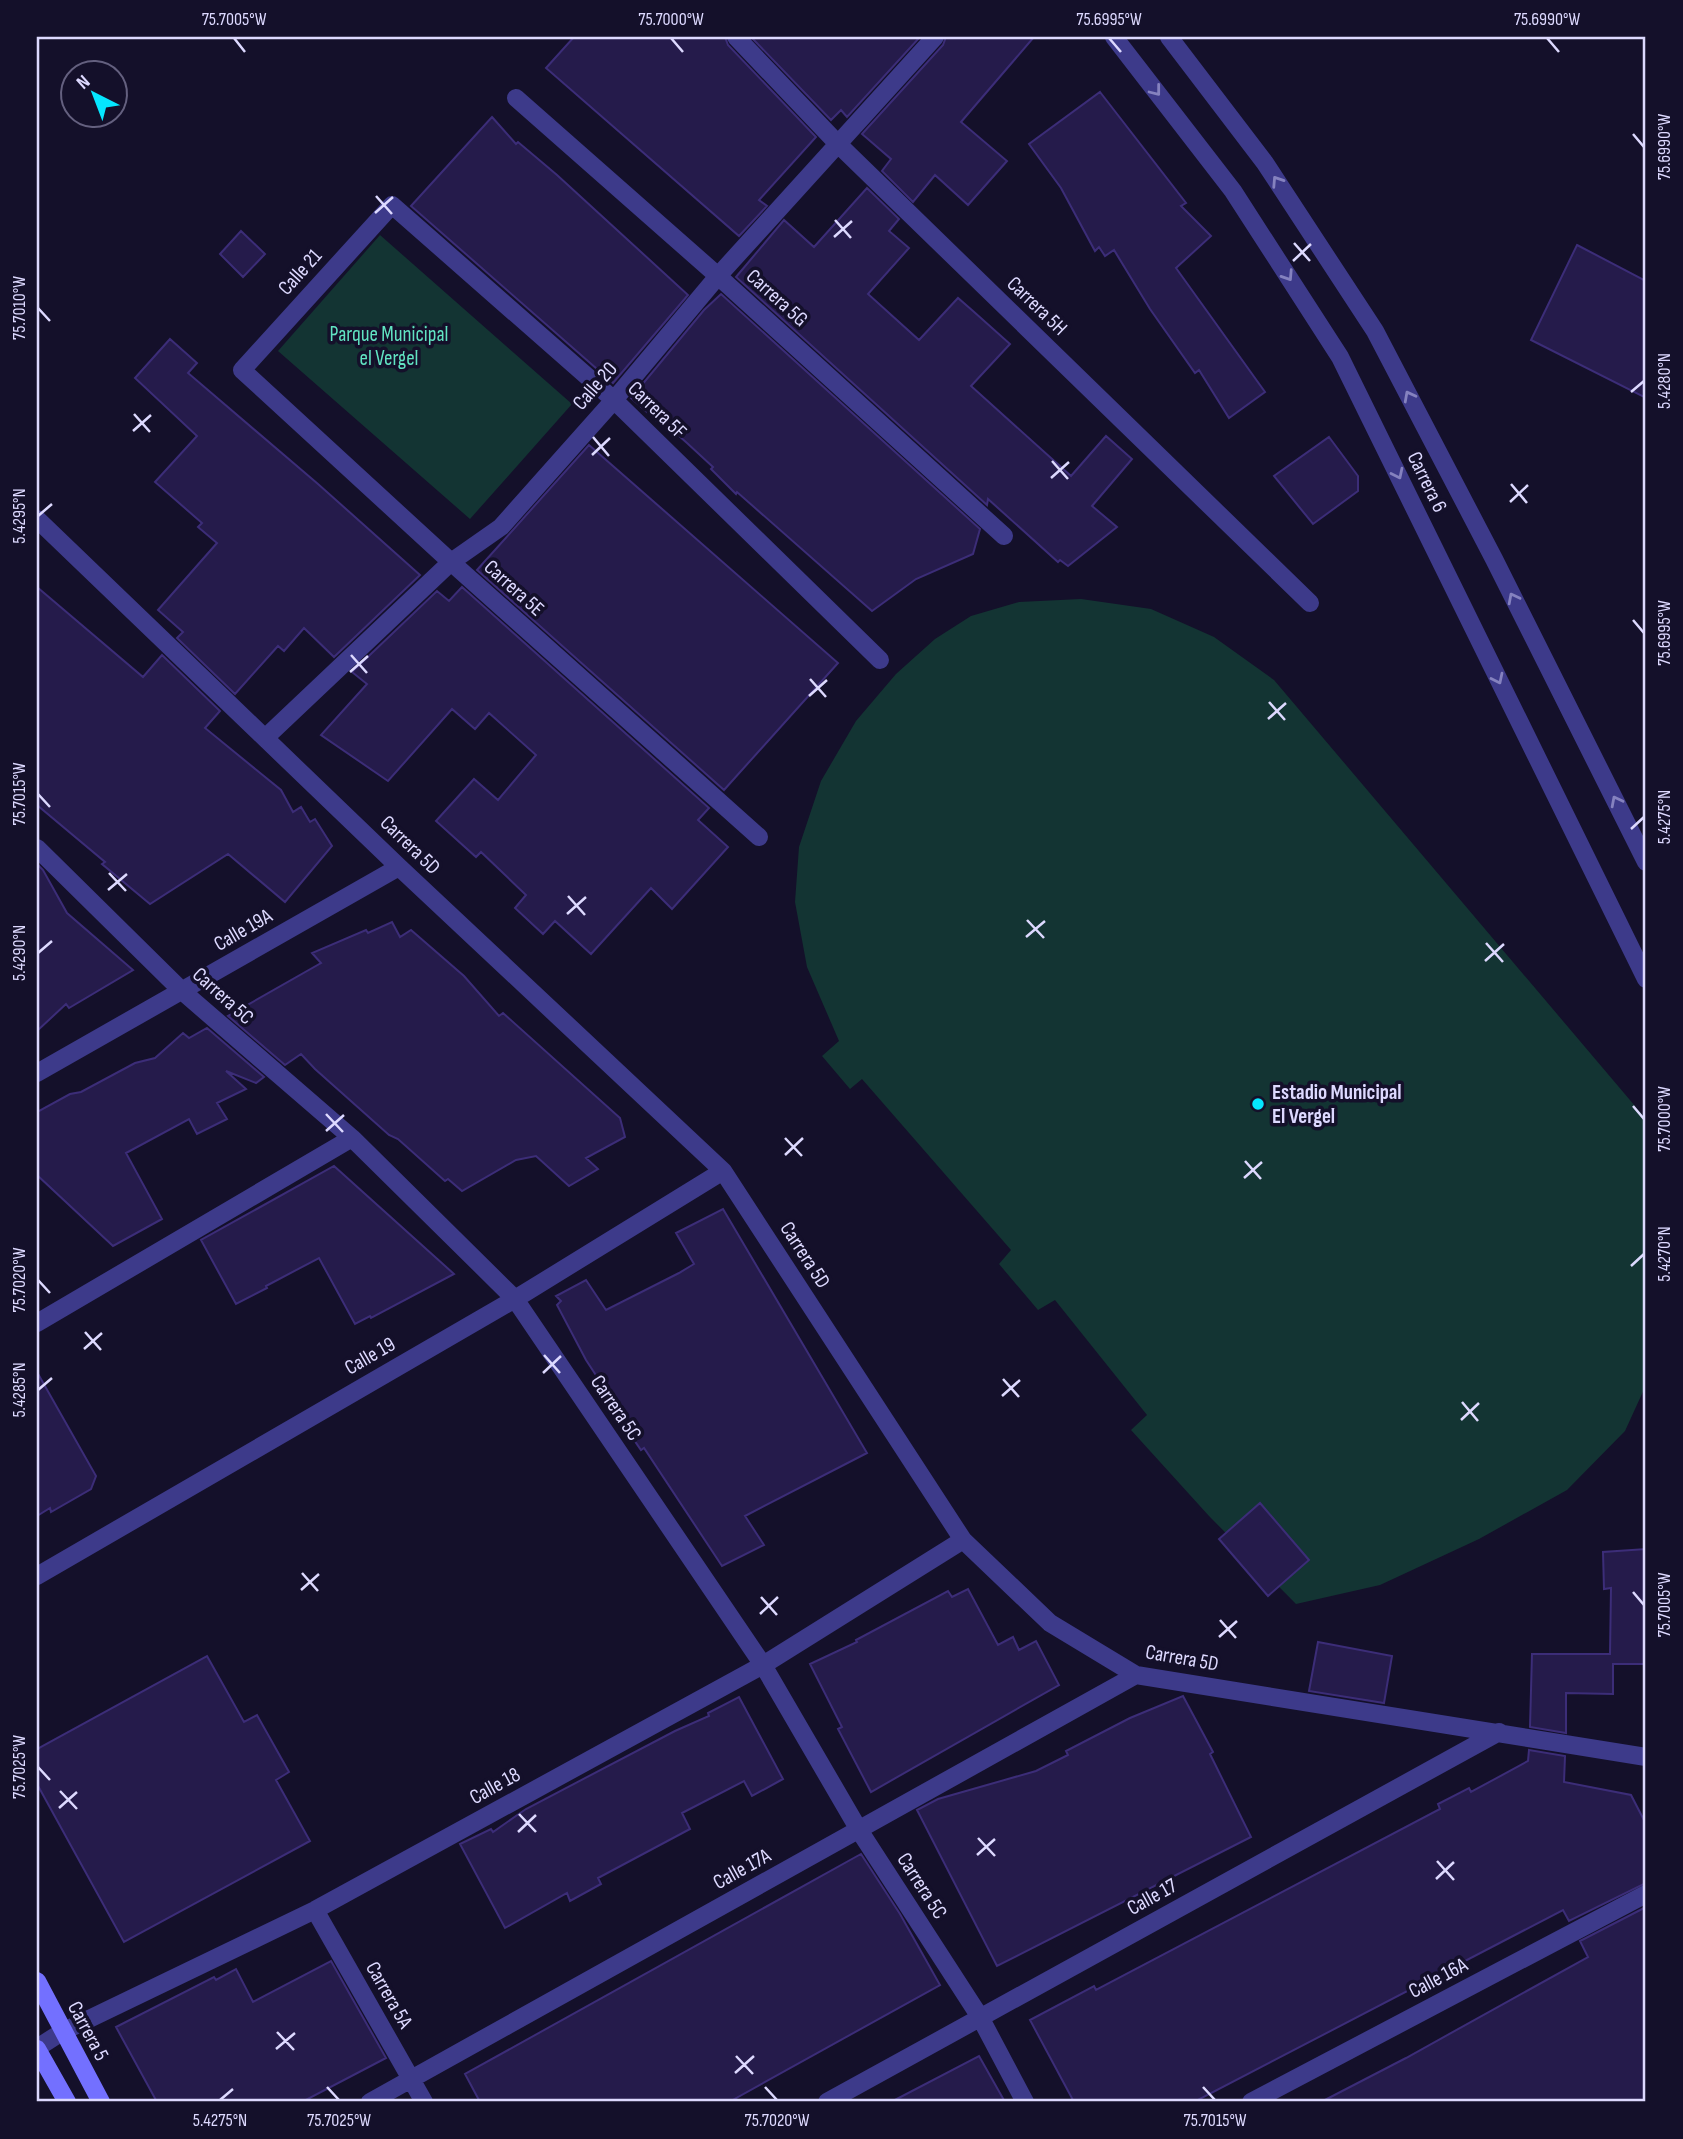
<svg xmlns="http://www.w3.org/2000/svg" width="1683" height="2139" viewBox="0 0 1683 2139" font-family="'Sofia Sans Condensed',sans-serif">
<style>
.green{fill:#133433}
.building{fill:#251b4b;stroke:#3c2d78;stroke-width:2}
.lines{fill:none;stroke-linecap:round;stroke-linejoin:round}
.street{stroke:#3d3a8a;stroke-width:18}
.secondary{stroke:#7370ff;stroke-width:18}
.oneway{stroke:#8582bf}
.ticks{fill:none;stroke:#ddd9ff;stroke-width:2.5}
.poi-dot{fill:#05e6ff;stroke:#14102a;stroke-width:2.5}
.labels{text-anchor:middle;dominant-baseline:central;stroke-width:7;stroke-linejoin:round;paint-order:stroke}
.street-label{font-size:21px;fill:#ddd9ff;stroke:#14102a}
.park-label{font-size:21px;fill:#61e3c2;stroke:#14102a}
.poi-label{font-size:21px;font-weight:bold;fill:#ddd9ff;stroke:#14102a;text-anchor:start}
.neatline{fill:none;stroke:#ddd9ff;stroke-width:2.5}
.ticks-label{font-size:18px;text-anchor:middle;fill:#ddd9ff}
</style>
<rect width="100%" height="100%" fill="#14102a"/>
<!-- green -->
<path class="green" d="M 380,235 L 572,404 L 470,519 L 278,351 Z
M 1081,599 L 1151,609 L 1214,637 L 1274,680 L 1646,1119 L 1646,1385 L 1625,1431 L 1567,1490 L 1479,1539 L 1380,1585 L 1296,1604 L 1209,1516 L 1131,1430 L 1147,1415 L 1055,1300 L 1038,1310 L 999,1264 L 1011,1250 L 862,1079 L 850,1089 L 822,1056 L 839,1041 L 807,967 L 795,902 L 799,847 L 821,781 L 856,721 L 896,674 L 935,639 L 971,616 L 1019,602 Z"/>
<!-- building -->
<path class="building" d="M 574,37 L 725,37 L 728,45 L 816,137 L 759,200 L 767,206 L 739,236 L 546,68 Z
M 751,37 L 920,37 L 847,117 L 841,110 L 831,120 Z
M 946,37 L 1034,37 L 961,122 L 1007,161 L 968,205 L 935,175 L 913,202 L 882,171 L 891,159 L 862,134 L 943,45 Z
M 1100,92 L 1186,203 L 1181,206 L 1211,236 L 1176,268 L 1265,392 L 1229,418 L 1199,370 L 1195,373 L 1150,309 L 1114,250 L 1105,256 L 1099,247 L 1095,251 L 1061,188 L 1029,144 Z
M 492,117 L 516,144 L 518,142 L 557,175 L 688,295 L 613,383 L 411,206 Z
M 867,188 L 899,219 L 889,231 L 909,248 L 868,294 L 919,340 L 958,298 L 973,311 L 1010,344 L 971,386 L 1071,476 L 1106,436 L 1132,459 L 1092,506 L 1117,527 L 1068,566 L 1060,560 L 1058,562 L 988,499 L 987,505 L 736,277 L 784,220 L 814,247 Z
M 241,231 L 265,254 L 243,277 L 220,254 Z
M 1577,245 L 1646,281 L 1646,398 L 1531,340 Z
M 721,294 L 980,529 L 973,554 L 916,579 L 872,611 L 737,492 L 736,494 L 711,469 L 713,467 L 687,443 L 660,419 L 658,422 L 631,398 L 704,310 Z
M 170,339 L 197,363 L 188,373 L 318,484 L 420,575 L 334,657 L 304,628 L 284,651 L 278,646 L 235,694 L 177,638 L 183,632 L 158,610 L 217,543 L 198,527 L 202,523 L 155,482 L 197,436 L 135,378 Z
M 1329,437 L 1358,476 L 1358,491 L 1313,524 L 1274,476 Z
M 589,445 L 838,663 L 724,790 L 477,570 Z
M 37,587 L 143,677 L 162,655 L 220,711 L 205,728 L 281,790 L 293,812 L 301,807 L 310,822 L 315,819 L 332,846 L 285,902 L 228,854 L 150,904 L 102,864 L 105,862 L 37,805 Z
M 462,587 L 709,808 L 698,820 L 728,847 L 672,909 L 651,888 L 591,954 L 555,921 L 543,934 L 515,908 L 526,895 L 481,852 L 476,857 L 436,821 L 474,779 L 498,800 L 536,755 L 489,713 L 475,729 L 452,709 L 388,781 L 321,735 L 367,684 L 352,672 L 437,591 L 449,601 Z
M 37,864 L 43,870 L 67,913 L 133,970 L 69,1008 L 66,1004 L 37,1031 Z
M 392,922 L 400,937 L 411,930 L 464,976 L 499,1016 L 503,1013 L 620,1118 L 625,1137 L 586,1158 L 598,1169 L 569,1186 L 536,1156 L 516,1160 L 462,1191 L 448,1179 L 445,1181 L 398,1139 L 389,1135 L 315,1069 L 301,1054 L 285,1065 L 228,1016 L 321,963 L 312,953 L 366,930 L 368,933 Z
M 207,1028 L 264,1077 L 256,1083 L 226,1071 L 246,1089 L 217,1103 L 227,1119 L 197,1134 L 189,1119 L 126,1153 L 162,1219 L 113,1246 L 37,1175 L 37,1112 L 70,1094 L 81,1092 L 135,1063 L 155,1058 L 183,1033 L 189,1038 Z
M 334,1166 L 454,1274 L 371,1318 L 370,1316 L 355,1324 L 319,1258 L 266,1286 L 267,1288 L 236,1304 L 201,1240 Z
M 723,1209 L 867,1453 L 745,1516 L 764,1545 L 722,1566 L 644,1448 L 641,1450 L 601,1392 L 605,1389 L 586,1360 L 557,1305 L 561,1301 L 556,1296 L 586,1280 L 606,1310 L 679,1273 L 694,1264 L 676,1233 Z
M 37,1372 L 96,1476 L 91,1489 L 51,1512 L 50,1508 L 37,1516 Z
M 1260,1503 L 1309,1560 L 1268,1596 L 1219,1539 Z
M 1646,1549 L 1646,1664 L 1613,1664 L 1613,1694 L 1566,1693 L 1566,1733 L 1530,1727 L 1532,1654 L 1610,1654 L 1611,1588 L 1604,1589 L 1603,1552 Z
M 968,1589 L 998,1645 L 1013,1637 L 1019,1650 L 1036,1641 L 1059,1685 L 871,1792 L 838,1729 L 842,1727 L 810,1664 L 857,1642 L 856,1640 L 948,1591 L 952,1597 Z
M 1318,1642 L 1392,1656 L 1384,1703 L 1309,1691 Z
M 207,1656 L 244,1722 L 257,1715 L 289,1772 L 276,1780 L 310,1841 L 124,1942 L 37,1784 L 37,1749 Z
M 1183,1696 L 1213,1752 L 1210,1754 L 1251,1837 L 997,1966 L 917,1810 L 938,1799 L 1036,1771 L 1068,1755 L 1066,1751 L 1130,1718 Z
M 739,1697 L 783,1779 L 752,1796 L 744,1781 L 682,1813 L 690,1829 L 598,1878 L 601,1884 L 570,1901 L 567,1893 L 505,1928 L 460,1844 L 491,1829 L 493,1832 L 526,1809 L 675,1731 L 709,1716 L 708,1713 Z
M 1529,1750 L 1565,1756 L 1564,1782 L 1631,1795 L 1646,1824 L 1646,1883 L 1569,1921 L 1563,1910 L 1194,2102 L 1074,2102 L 1030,2020 L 1094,1986 L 1096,1990 L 1440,1809 L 1438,1804 L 1469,1788 L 1471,1792 L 1528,1761 Z
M 861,1854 L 900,1914 L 940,1985 L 729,2102 L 480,2102 L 465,2074 Z
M 1646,1907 L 1646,2102 L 1321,2102 L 1406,2058 L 1588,1957 L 1580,1941 Z
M 331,1961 L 386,2058 L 302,2102 L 157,2102 L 116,2027 L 214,1977 L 216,1980 L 236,1969 L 253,2002 Z
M 979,2056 L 1005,2102 L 891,2102 Z"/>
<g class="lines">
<!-- street -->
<path class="street" d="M 736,37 L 837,143 L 1310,603
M 1114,37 L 1233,191 L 1340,357 L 1646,979
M 1169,37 L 1265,163 L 1375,331 L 1494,559 L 1646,862
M 516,98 L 718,276 L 1004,536
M 37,519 L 399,867 L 723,1171 L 963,1540 L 1050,1623 L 1136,1675 L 1646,1757
M 265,738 L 451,562 L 501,527 L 614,400 L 718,276 L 935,37
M 759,837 L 451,562 L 242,370 L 392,205 L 614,400 L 880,660
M 37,848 L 182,991 L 352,1138 L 515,1299 L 763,1665 L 859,1830 L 980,2017 L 1025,2102
M 37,1073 L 399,867
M 37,1323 L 352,1138
M 37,1576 L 515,1299 L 723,1171
M 315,1910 L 424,2102
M 37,2048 L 62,2032 L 315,1910 L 763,1665 L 963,1540
M 370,2102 L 1136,1675
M 827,2102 L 1499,1732
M 1251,2102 L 1646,1894"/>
<!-- secondary -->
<path class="secondary" d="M 37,1981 L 101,2102
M 37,2049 L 67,2102"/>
</g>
<!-- one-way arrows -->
<defs><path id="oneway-chevron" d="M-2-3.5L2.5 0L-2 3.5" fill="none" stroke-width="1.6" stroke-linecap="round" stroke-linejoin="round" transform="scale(1.75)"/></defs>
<g class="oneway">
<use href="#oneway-chevron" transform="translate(1156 91) rotate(52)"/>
<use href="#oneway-chevron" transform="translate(1277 181) rotate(-123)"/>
<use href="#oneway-chevron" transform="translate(1288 276) rotate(57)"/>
<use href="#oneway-chevron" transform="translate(1409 396) rotate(-118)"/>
<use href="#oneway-chevron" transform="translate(1398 474) rotate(64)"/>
<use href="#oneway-chevron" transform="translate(1513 598) rotate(-117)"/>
<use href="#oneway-chevron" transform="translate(1498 679) rotate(64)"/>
<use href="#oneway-chevron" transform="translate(1616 801) rotate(-117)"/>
</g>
<!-- ticks -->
<path class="ticks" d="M 234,38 L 245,52M 671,38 L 683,52M 1109,38 L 1121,52M 1547,38 L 1559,52M 1633,134 L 1644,147M 376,196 L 392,214M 375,213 L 393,197M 835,220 L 851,238M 834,237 L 852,221M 1294,243 L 1310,261M 1293,261 L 1311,244M 38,308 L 50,321M 1631,392 L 1644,381M 134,414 L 150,432M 133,431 L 151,415M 593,437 L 609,456M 592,455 L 610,438M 1052,461 L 1068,479M 1051,478 L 1069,462M 1511,484 L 1527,503M 1510,502 L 1528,485M 38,516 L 52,504M 1633,620 L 1644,633M 351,655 L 367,673M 350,672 L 368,656M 810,679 L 826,697M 809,696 L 827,680M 1269,702 L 1285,720M 1268,719 L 1286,703M 38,794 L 50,807M 1631,829 L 1644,817M 109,873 L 126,891M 108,890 L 127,874M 568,896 L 585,915M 567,914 L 586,897M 1027,920 L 1044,938M 1026,937 L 1045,921M 1486,943 L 1503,962M 38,953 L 52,941M 1485,961 L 1504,944M 1633,1106 L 1644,1119M 326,1114 L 343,1132M 326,1131 L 344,1115M 785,1138 L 802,1156M 785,1155 L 803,1138M 1245,1161 L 1261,1179M 1244,1178 L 1262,1162M 1631,1266 L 1644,1254M 38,1280 L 50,1293M 85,1332 L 101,1350M 84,1349 L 102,1333M 544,1355 L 560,1373M 543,1373 L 561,1356M 1003,1379 L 1019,1397M 38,1390 L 52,1378M 1002,1396 L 1020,1380M 1462,1402 L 1478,1421M 1461,1420 L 1479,1403M 302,1573 L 318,1591M 301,1590 L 319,1574M 1633,1592 L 1644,1605M 761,1597 L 777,1615M 760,1614 L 778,1597M 1220,1620 L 1236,1638M 1219,1637 L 1237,1621M 38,1767 L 50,1780M 60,1791 L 77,1809M 59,1808 L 77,1792M 519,1814 L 536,1832M 518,1832 L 536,1815M 978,1838 L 995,1856M 977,1855 L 995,1839M 1437,1861 L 1454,1880M 1436,1879 L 1454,1862M 277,2032 L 294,2050M 276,2049 L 295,2033M 736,2056 L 753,2074M 735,2073 L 754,2056M 327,2087 L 339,2100M 765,2087 L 777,2100M 1203,2087 L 1215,2100M 220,2100 L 233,2089"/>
<!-- markers -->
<circle class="poi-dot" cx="1258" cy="1104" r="7"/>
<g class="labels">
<!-- street labels -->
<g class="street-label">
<text transform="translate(300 272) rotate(-48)">Calle 21</text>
<text transform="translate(777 298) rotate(42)">Carrera 5G</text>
<text transform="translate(1037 306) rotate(44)">Carrera 5H</text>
<text transform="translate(595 386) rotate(-49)">Calle 20</text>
<text transform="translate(657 410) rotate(44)">Carrera 5F</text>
<text transform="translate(1427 482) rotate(64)">Carrera 6</text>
<text transform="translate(514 588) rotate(42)">Carrera 5E</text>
<text transform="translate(410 845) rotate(44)">Carrera 5D</text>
<text transform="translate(243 930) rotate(-30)">Calle 19A</text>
<text transform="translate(223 996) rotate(42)">Carrera 5C</text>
<text transform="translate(805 1255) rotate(57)">Carrera 5D</text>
<text transform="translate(370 1356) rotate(-30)">Calle 19</text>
<text transform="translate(616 1408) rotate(56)">Carrera 5C</text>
<text transform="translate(1182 1658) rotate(10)">Carrera 5D</text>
<text transform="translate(495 1786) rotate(-29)">Calle 18</text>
<text transform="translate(742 1869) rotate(-29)">Calle 17A</text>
<text transform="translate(922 1886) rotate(57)">Carrera 5C</text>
<text transform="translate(1152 1897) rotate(-29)">Calle 17</text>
<text transform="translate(1438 1978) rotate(-28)">Calle 16A</text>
<text transform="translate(389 1995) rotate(60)">Carrera 5A</text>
<text transform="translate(88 2031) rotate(62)">Carrera 5</text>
</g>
<!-- park labels -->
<g class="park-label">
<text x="389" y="334">Parque Municipal<tspan x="389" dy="24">el Vergel</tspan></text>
</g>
<!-- poi labels -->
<g class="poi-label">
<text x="1272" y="1092">Estadio Municipal<tspan x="1272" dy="24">El Vergel</tspan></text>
</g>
</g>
<!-- border -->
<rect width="1683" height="2139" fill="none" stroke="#14102a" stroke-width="77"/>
<!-- north arrow -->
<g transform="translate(94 94) rotate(318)"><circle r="33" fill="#14102a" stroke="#64607f" stroke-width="2"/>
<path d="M0-5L12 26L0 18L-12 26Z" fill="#05e6ff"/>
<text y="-10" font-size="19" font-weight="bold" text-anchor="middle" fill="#ddd9ff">N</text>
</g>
<rect x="38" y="38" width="1606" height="2062" class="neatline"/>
<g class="ticks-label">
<text x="234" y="25">75.7005°W</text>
<text x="671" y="25">75.7000°W</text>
<text x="1109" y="25">75.6995°W</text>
<text x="1547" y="25">75.6990°W</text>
<text transform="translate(1664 147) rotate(-90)" y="6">75.6990°W</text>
<text transform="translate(19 308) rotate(-90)" y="6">75.7010°W</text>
<text transform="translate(1664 381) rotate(-90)" y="6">5.4280°N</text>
<text transform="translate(19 516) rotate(-90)" y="6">5.4295°N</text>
<text transform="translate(1664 633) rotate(-90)" y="6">75.6995°W</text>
<text transform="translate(19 794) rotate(-90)" y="6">75.7015°W</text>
<text transform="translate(1664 817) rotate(-90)" y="6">5.4275°N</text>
<text transform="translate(19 953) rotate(-90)" y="6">5.4290°N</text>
<text transform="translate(1664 1119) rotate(-90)" y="6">75.7000°W</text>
<text transform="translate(1664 1254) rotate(-90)" y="6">5.4270°N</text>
<text transform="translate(19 1280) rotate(-90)" y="6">75.7020°W</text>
<text transform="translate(19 1390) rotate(-90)" y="6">5.4285°N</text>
<text transform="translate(1664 1605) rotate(-90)" y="6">75.7005°W</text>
<text transform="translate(19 1767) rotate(-90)" y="6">75.7025°W</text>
<text x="220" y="2126">5.4275°N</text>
<text x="339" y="2126">75.7025°W</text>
<text x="777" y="2126">75.7020°W</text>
<text x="1215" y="2126">75.7015°W</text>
</g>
</svg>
